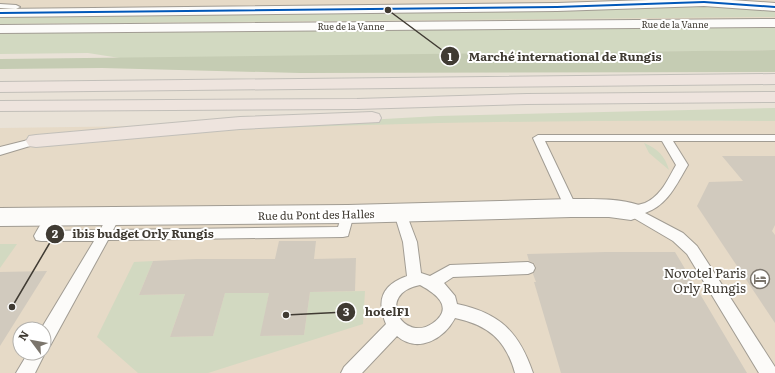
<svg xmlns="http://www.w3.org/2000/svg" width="775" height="373" viewBox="0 0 775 373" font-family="Literata,serif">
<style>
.built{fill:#e6dac7;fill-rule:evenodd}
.green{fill:#d2d9c1}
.forest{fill:#c5ccb3}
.building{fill:#d1cabe}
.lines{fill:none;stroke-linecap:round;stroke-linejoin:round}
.lane-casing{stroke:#a19c93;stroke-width:2}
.street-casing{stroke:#a19c93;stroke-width:2}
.highway-casing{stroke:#c2bfb9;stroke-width:2}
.lane{fill:#fcfbf9;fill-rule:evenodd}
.street{fill:#fcfbf9;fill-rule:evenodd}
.highway{fill:#eee4de;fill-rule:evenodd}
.cycleway-casing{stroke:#fff;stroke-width:2}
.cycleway{fill:#0057b8;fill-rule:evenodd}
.labels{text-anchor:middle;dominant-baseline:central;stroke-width:4;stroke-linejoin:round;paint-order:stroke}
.far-street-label{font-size:9px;fill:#403b33;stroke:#fff}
.street-label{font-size:11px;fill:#403b33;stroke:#fff}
.near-poi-label{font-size:13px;fill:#403b33;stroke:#fff;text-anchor:end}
.leader{fill:none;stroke:#403b33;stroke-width:1.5}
.callout-dot{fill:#403b33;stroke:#fff;stroke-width:1.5}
.mark-label{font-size:12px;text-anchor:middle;font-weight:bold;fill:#fff}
.callout-label{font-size:12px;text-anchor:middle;font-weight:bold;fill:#403b33;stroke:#fff;stroke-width:4;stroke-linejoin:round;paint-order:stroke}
</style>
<rect width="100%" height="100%" fill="#e9e2d7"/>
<!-- built -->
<path class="built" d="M 0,0 L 775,0 L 775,21 L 695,22 L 662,19 L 0,24 Z
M 581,120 L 775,121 L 775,373 L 0,373 L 0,128 ZM 20,329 L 44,329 L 44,353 L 20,353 Z"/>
<!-- green -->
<path class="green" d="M 709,4 L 775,9 L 775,17 L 0,24 L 0,16 Z
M 775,27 L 775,50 L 126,59 L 88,53 L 0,54 L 0,32 Z
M 775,108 L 775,121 C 639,120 504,121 369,125 C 261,128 154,132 47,147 L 52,143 L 222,128 L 438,116 Z
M 644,143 C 658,149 665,156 669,170 L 649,153 Z
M 0,244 L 17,244 L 0,268 Z
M 153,261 L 139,295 L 185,294 L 170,337 L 213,336 L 225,293 L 269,293 L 261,336 L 304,335 L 310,292 L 365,291 L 363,324 L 208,373 L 138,373 L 97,337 L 134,262 Z"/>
<!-- forest -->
<path class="forest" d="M 775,50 L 775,72 L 300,73 L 102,68 L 0,69 L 0,59 Z"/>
<!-- building -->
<path class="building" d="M 722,156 L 775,156 L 775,225 L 772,231 L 775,235 L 775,323 L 697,206 L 709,182 L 743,181 Z
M 279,241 L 316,241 L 314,259 L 356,258 L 355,291 L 310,292 L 304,335 L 260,336 L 269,293 L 225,293 L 213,336 L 170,337 L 185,294 L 139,295 L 153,261 L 196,259 L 275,259 Z
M 606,252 L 675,252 L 747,373 L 561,373 L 534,282 L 536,282 L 533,274 L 536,267 L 534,263 L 529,261 L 527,254 Z
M 47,271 L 0,346 L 0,272 Z"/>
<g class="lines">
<defs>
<path id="lane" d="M 0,4 L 16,5 L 20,7 L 16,9 L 0,8 Z
M 538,135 L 775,135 L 775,141 L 673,141 L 688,165 C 676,185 668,205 645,213 L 683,233 L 697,246 L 775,367 L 775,373 L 759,373 L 687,254 L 673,241 L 627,214 L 625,211 L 627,208 C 633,206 639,205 645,203 C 661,196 668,179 676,165 L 662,141 L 545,141 L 577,208 L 575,211 L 567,211 L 565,208 L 533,138 Z
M 36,138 L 40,139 L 41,141 L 40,143 L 0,155 L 0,147 Z
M 400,208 L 404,210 L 406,213 L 417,242 L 421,273 L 430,276 L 450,265 L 528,262 L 533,264 L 535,268 L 533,272 L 528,274 L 453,277 L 444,283 L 455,296 L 457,304 C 500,313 519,332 533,373 L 515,373 C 506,340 488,325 455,318 C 444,339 418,354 397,336 L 362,373 L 341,373 L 344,367 L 386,324 C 376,300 382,285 407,276 L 403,242 L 394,213 L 396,210 ZM 420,285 C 435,293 455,307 433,323 C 404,344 374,294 420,285 Z
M 348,209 L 353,211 L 354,214 L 348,236 L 343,237 L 108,240 L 50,346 L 44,348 L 44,329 L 41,329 L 94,241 L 41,241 L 36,240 L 34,236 C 39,227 47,210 59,214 L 60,217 L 52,231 L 100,230 L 109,214 L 114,212 L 119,214 L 120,217 L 113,230 L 338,227 L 343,211 Z
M 44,350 L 45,353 L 35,373 L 16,373 L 28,353 L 44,353 Z"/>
<path id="street" d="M 649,0 L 731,0 L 775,3 L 775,11 L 704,6 L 557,11 L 0,17 L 0,9 L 557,3 Z
M 775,19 L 775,27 L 0,33 L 0,25 Z
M 571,199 C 594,199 617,198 639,205 L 643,211 L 639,217 L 631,220 L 609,217 L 571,217 L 348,223 L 0,226 L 0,208 L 348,205 Z"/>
<path id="highway" d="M 775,74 L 775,84 L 0,92 L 0,82 Z
M 775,92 L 775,102 L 527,104 L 357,109 L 0,111 L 0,101 L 357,99 L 527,94 Z
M 372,112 L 379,114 L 381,118 L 379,122 L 240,129 L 36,147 L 29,146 L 26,141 L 29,136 L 36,135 L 240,117 Z"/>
</defs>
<!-- lane casing -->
<use href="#lane" class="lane-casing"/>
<!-- street casing -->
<use href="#street" class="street-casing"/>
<!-- highway casing -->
<use href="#highway" class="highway-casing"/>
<!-- lane -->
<use href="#lane" class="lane"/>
<!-- street -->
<use href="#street" class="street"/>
<!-- highway -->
<use href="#highway" class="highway"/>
<defs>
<path id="cycleway" d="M 704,1 L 775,6 L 775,8 L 704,3 L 557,8 L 0,14 L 0,12 L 557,6 Z"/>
</defs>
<!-- cycleway casing -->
<use href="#cycleway" class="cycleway-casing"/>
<!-- cycleway -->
<use href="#cycleway" class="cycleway"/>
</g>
<!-- icons -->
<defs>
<symbol id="hotel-ring" viewBox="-11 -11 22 22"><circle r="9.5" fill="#fff" stroke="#7b756c" stroke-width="1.5"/><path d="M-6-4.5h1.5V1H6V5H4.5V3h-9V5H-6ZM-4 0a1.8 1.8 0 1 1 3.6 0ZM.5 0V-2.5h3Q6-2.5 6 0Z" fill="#7b756c"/></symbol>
</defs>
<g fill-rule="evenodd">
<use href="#hotel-ring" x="749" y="268" width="22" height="22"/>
</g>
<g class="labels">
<!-- far-street labels -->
<g class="far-street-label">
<text x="675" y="24">Rue de la Vanne</text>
<text x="351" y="26">Rue de la Vanne</text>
</g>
<!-- street labels -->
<g class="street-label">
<text transform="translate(316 214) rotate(-1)">Rue du Pont des Halles</text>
</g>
<!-- near-poi labels -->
<g class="near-poi-label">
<text x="746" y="272">Novotel Paris<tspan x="746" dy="15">Orly Rungis</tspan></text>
</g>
</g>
<!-- callouts -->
<path class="leader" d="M388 10L450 56M12 307L55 234M286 315L346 312"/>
<g class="callout-dot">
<circle cx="388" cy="10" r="4"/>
<circle cx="12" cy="307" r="4"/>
<circle cx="286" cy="315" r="4"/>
<circle cx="450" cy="56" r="10"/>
<circle cx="55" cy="234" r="10"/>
<circle cx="346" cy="312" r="10"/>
</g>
<g class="mark-label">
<text x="450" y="61">1</text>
<text x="55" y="238">2</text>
<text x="346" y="316">3</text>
</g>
<g class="callout-label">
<text x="565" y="61">Marché international de Rungis</text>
<text x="143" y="238">ibis budget Orly Rungis</text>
<text x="387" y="316">hotelF1</text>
</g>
<!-- north arrow -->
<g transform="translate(32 341) rotate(302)"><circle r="19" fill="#ffffff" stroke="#b3b1ad"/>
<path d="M0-3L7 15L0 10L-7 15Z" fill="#7b756c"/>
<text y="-6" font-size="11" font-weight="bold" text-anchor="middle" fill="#403b33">N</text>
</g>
</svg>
